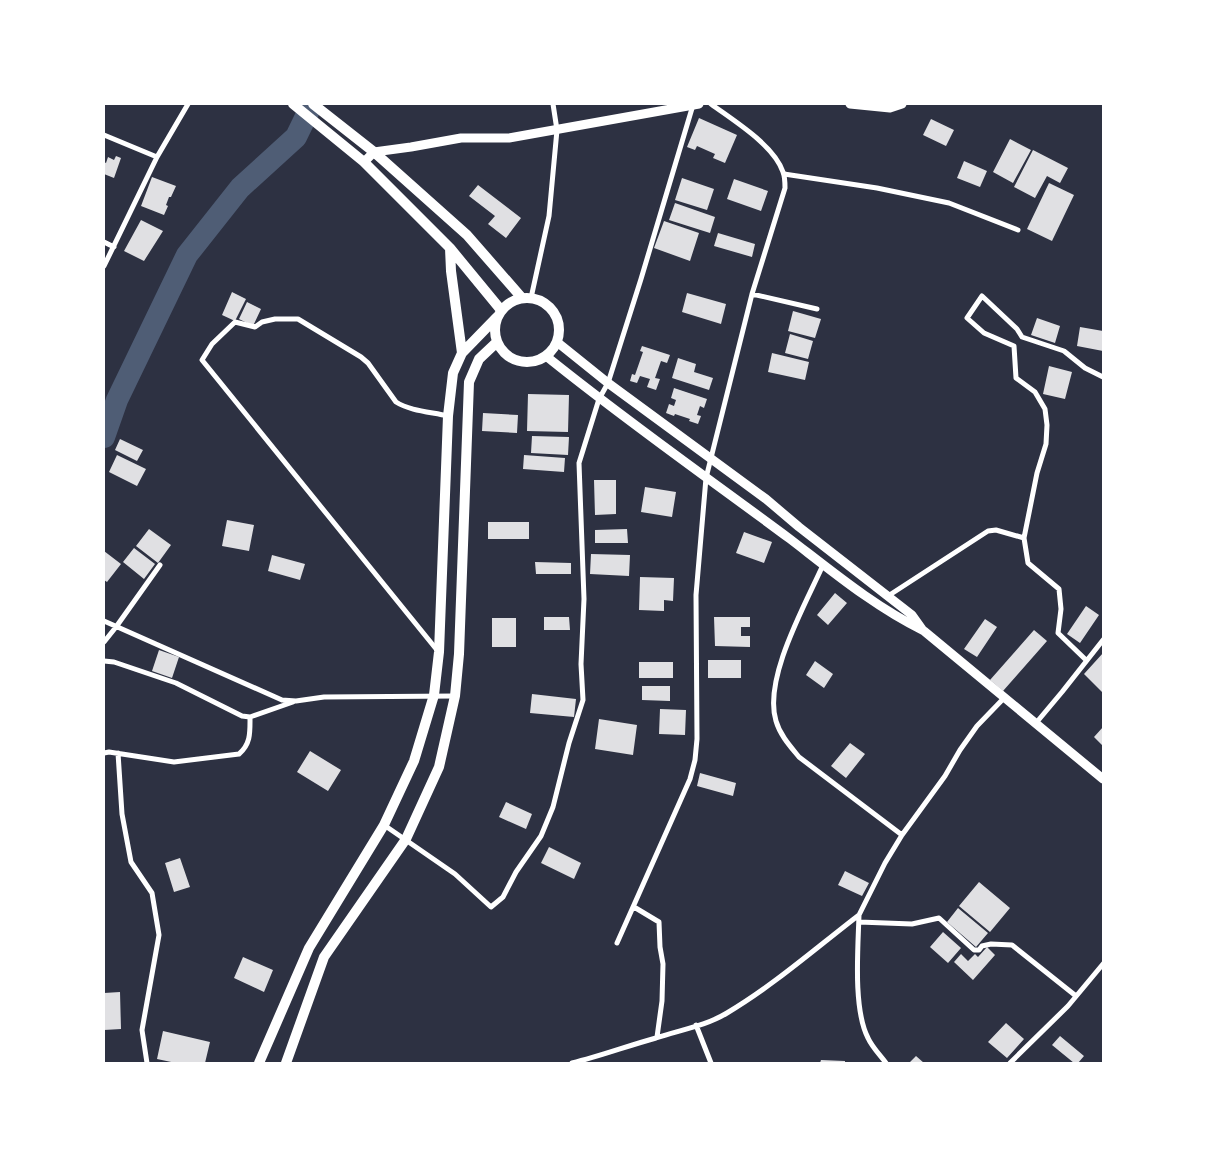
<svg xmlns="http://www.w3.org/2000/svg" width="1207" height="1167" viewBox="0 0 1207 1167" font-family="Figtree,sans-serif">
<style>
.lines{fill:none;stroke-linecap:round;stroke-linejoin:round}
.river{stroke:#4f5d75;stroke-width:22}
.building{fill:#e0e0e3}
.minor{stroke:#fff;stroke-width:5}
.tertiary{stroke:#fff;stroke-width:9}
.secondary{stroke:#fff;stroke-width:10}
</style>
<rect width="100%" height="100%" fill="#2d3142"/>
<g class="lines">
<!-- river -->
<path class="river" d="M 104,437 L 117,400 L 187,255 L 240,188 L 296,137 L 312,104"/>
</g>
<!-- building -->
<path class="building" d="M 699,118 L 737,135 L 725,163 L 713,158 L 715,154 L 697,146 L 695,150 L 687,147 Z
M 931,119 L 954,130 L 946,146 L 923,135 Z
M 1010,139 L 1031,150 L 1013,183 L 993,172 Z
M 1033,150 L 1068,168 L 1060,183 L 1047,176 L 1035,198 L 1014,187 Z
M 116,156 L 121,158 L 114,178 L 104,174 L 104,162 L 106,163 L 108,157 L 114,160 Z
M 964,161 L 987,171 L 980,187 L 957,178 Z
M 152,177 L 176,186 L 171,197 L 169,197 L 166,205 L 168,206 L 164,215 L 141,206 Z
M 682,178 L 714,189 L 707,210 L 675,200 Z
M 734,179 L 768,191 L 761,211 L 727,199 Z
M 1049,183 L 1074,195 L 1052,241 L 1027,229 Z
M 478,185 L 521,218 L 506,238 L 488,224 L 495,216 L 469,196 Z
M 675,203 L 715,217 L 710,233 L 669,220 Z
M 141,220 L 163,231 L 144,261 L 124,251 Z
M 664,221 L 699,233 L 690,261 L 654,248 Z
M 718,233 L 755,244 L 752,257 L 714,246 Z
M 232,292 L 246,299 L 235,321 L 222,315 Z
M 687,293 L 726,304 L 721,324 L 682,312 Z
M 247,302 L 261,309 L 253,326 L 239,319 Z
M 793,311 L 821,319 L 815,338 L 788,331 Z
M 1037,318 L 1060,326 L 1055,343 L 1031,335 Z
M 1080,327 L 1103,331 L 1103,351 L 1077,346 Z
M 790,334 L 813,341 L 808,359 L 785,353 Z
M 642,346 L 670,355 L 667,363 L 661,361 L 655,378 L 660,379 L 656,390 L 647,387 L 650,379 L 640,376 L 637,383 L 630,381 L 632,374 L 635,375 L 643,352 L 640,351 Z
M 772,353 L 809,362 L 805,380 L 768,372 Z
M 678,358 L 696,364 L 694,372 L 713,378 L 709,390 L 672,378 Z
M 1049,366 L 1072,372 L 1065,399 L 1043,394 Z
M 674,388 L 707,399 L 704,408 L 700,406 L 697,415 L 701,416 L 698,424 L 689,421 L 690,419 L 675,414 L 674,416 L 666,413 L 669,404 L 674,406 L 676,400 L 671,398 Z
M 528,394 L 569,395 L 568,432 L 527,431 Z
M 483,413 L 518,415 L 517,433 L 482,431 Z
M 532,436 L 569,437 L 568,455 L 531,453 Z
M 120,439 L 143,450 L 137,461 L 115,450 Z
M 117,455 L 146,469 L 137,486 L 109,472 Z
M 524,455 L 565,458 L 564,472 L 523,469 Z
M 594,480 L 616,480 L 616,514 L 595,515 Z
M 645,487 L 676,492 L 672,517 L 641,512 Z
M 227,520 L 254,525 L 249,551 L 222,546 Z
M 488,522 L 529,522 L 529,539 L 488,539 Z
M 149,529 L 171,545 L 158,563 L 136,546 Z
M 627,529 L 628,543 L 595,543 L 595,530 Z
M 744,532 L 772,542 L 764,563 L 736,553 Z
M 134,548 L 155,564 L 144,579 L 123,562 Z
M 104,551 L 121,564 L 107,582 L 104,580 Z
M 591,554 L 630,555 L 629,576 L 590,574 Z
M 272,555 L 305,564 L 300,580 L 268,571 Z
M 535,562 L 571,563 L 571,574 L 536,574 Z
M 640,577 L 674,578 L 673,601 L 664,600 L 664,611 L 639,610 Z
M 835,593 L 847,603 L 828,625 L 817,615 Z
M 1086,606 L 1099,615 L 1080,643 L 1067,634 Z
M 544,617 L 569,617 L 570,630 L 544,630 Z
M 714,617 L 750,617 L 750,627 L 741,627 L 741,636 L 750,636 L 750,647 L 715,646 Z
M 492,618 L 516,618 L 516,647 L 492,647 Z
M 985,619 L 997,627 L 977,657 L 964,649 Z
M 1034,630 L 1047,641 L 1003,691 L 990,680 Z
M 159,650 L 179,657 L 172,678 L 152,671 Z
M 1103,653 L 1103,693 L 1084,674 Z
M 708,660 L 741,660 L 741,678 L 708,678 Z
M 815,661 L 833,674 L 824,688 L 806,675 Z
M 639,662 L 673,662 L 673,678 L 639,678 Z
M 642,686 L 670,686 L 670,701 L 642,700 Z
M 532,694 L 576,699 L 574,717 L 530,713 Z
M 660,709 L 686,710 L 685,735 L 659,734 Z
M 599,719 L 637,725 L 633,755 L 595,749 Z
M 1103,727 L 1103,746 L 1094,737 Z
M 850,743 L 865,754 L 846,778 L 831,766 Z
M 310,751 L 341,770 L 328,791 L 297,772 Z
M 700,773 L 736,783 L 733,796 L 697,786 Z
M 506,802 L 532,814 L 526,829 L 499,817 Z
M 549,847 L 581,863 L 574,879 L 541,863 Z
M 180,858 L 190,887 L 174,892 L 165,863 Z
M 845,871 L 869,883 L 862,896 L 838,885 Z
M 979,882 L 1010,908 L 990,932 L 959,906 Z
M 958,908 L 988,933 L 976,947 L 947,922 Z
M 943,932 L 961,948 L 948,963 L 930,947 Z
M 987,947 L 995,955 L 973,980 L 954,962 L 961,954 L 968,961 L 975,954 L 978,957 Z
M 243,957 L 273,970 L 264,992 L 234,978 Z
M 120,992 L 121,1029 L 104,1030 L 104,993 Z
M 1006,1023 L 1024,1039 L 1007,1058 L 988,1042 Z
M 163,1031 L 210,1042 L 205,1063 L 176,1063 L 157,1059 Z
M 1060,1036 L 1084,1056 L 1078,1063 L 1074,1063 L 1052,1045 Z
M 916,1056 L 924,1063 L 909,1063 Z
M 821,1060 L 845,1061 L 845,1063 L 820,1063 Z"/>
<g class="lines">
<!-- minor -->
<path class="minor" d="M 104,135 L 157,157
M 784,174 L 877,188 L 949,203 L 1018,230
M 104,242 L 114,247
M 104,266 L 157,157 L 188,104
M 752,294 L 817,309
M 531,298 L 549,216 L 557,130 L 553,104
M 823,565 C 805,605 763,679 776,721 C 780,735 790,746 799,757 L 902,835
M 888,596 L 988,531 L 996,530 L 1024,538
M 104,621 L 282,700 L 296,701 L 324,697 L 455,696
M 104,642 L 116,627 L 160,565
M 437,650 L 202,360 L 212,344 L 235,322 L 255,327 L 262,322 L 275,319 L 298,319 L 361,357 L 368,363 L 396,402 C 410,411 431,412 448,416
M 1086,660 L 1058,633 L 1061,609 L 1059,589 L 1028,563 L 1024,538 L 1037,473 L 1046,444 L 1047,425 L 1045,409 L 1035,392 L 1016,378 L 1014,346 L 984,333 L 967,318 L 982,296 L 1017,329 L 1022,337 L 1064,351 L 1085,368 L 1103,377
M 104,661 L 114,662 L 176,683 L 242,716 L 250,717 L 293,702
M 1036,723 L 1062,692 L 1103,640
M 104,753 L 109,752 L 174,762 L 239,754 C 251,744 250,732 250,717
M 118,753 L 122,814 L 131,862 L 152,893 L 159,935 L 142,1030 L 147,1063
M 384,825 L 455,874 L 491,907 L 503,897 L 516,872 L 541,836 L 553,807 L 569,743 L 583,700 L 581,664 L 584,599 L 579,463 L 599,399 L 608,383 L 641,279 L 693,105
M 634,907 L 659,922 L 660,947 L 663,964 L 662,1001 L 657,1037
M 859,915 L 885,863 L 902,835 L 945,776 L 960,750 L 977,726 L 1005,697
M 859,922 L 912,924 L 939,918 L 974,950 L 979,950 L 982,946 L 991,944 L 1012,945 L 1076,996
M 617,943 L 690,779 L 695,760 L 697,739 L 696,595 L 706,478 L 752,294 L 785,188 C 785,183 785,177 783,172 C 774,145 734,121 711,104
M 696,1025 L 711,1063
M 572,1063 C 601,1056 627,1046 656,1038 C 679,1030 706,1026 727,1013 C 774,985 816,948 859,915 C 858,949 853,1009 868,1038 C 872,1047 880,1055 886,1063
M 1010,1063 L 1068,1006 L 1103,964"/>
<!-- tertiary -->
<path class="tertiary" d="M 850,104 L 890,108 L 902,104
M 364,162 L 374,152 L 411,147 L 461,138 L 509,138 L 699,104
M 557,342 L 608,383 L 766,499 L 799,527 L 912,615 L 922,629
M 546,356 C 625,420 708,478 790,539 C 833,572 875,607 924,631 L 1103,779"/>
<!-- secondary -->
<path class="secondary" d="M 293,104 L 364,162 L 450,248 L 501,310
M 313,104 L 374,152 L 467,235 L 522,298
M 450,248 L 451,271 L 462,353
M495 330a32 32 0 1 1 64 0a32 32 0 1 1-64 0Z
M 259,1063 L 309,948 L 384,825 L 414,761 L 434,695 L 439,652 L 448,416 L 453,373 L 462,353 L 497,317
M 286,1063 L 324,957 L 406,839 L 439,767 L 455,696 L 459,654 L 469,382 L 479,359 L 497,342"/>
</g>
<!-- border -->
<rect width="1207" height="1167" fill="none" stroke="#ffffff" stroke-width="210"/>
</svg>
